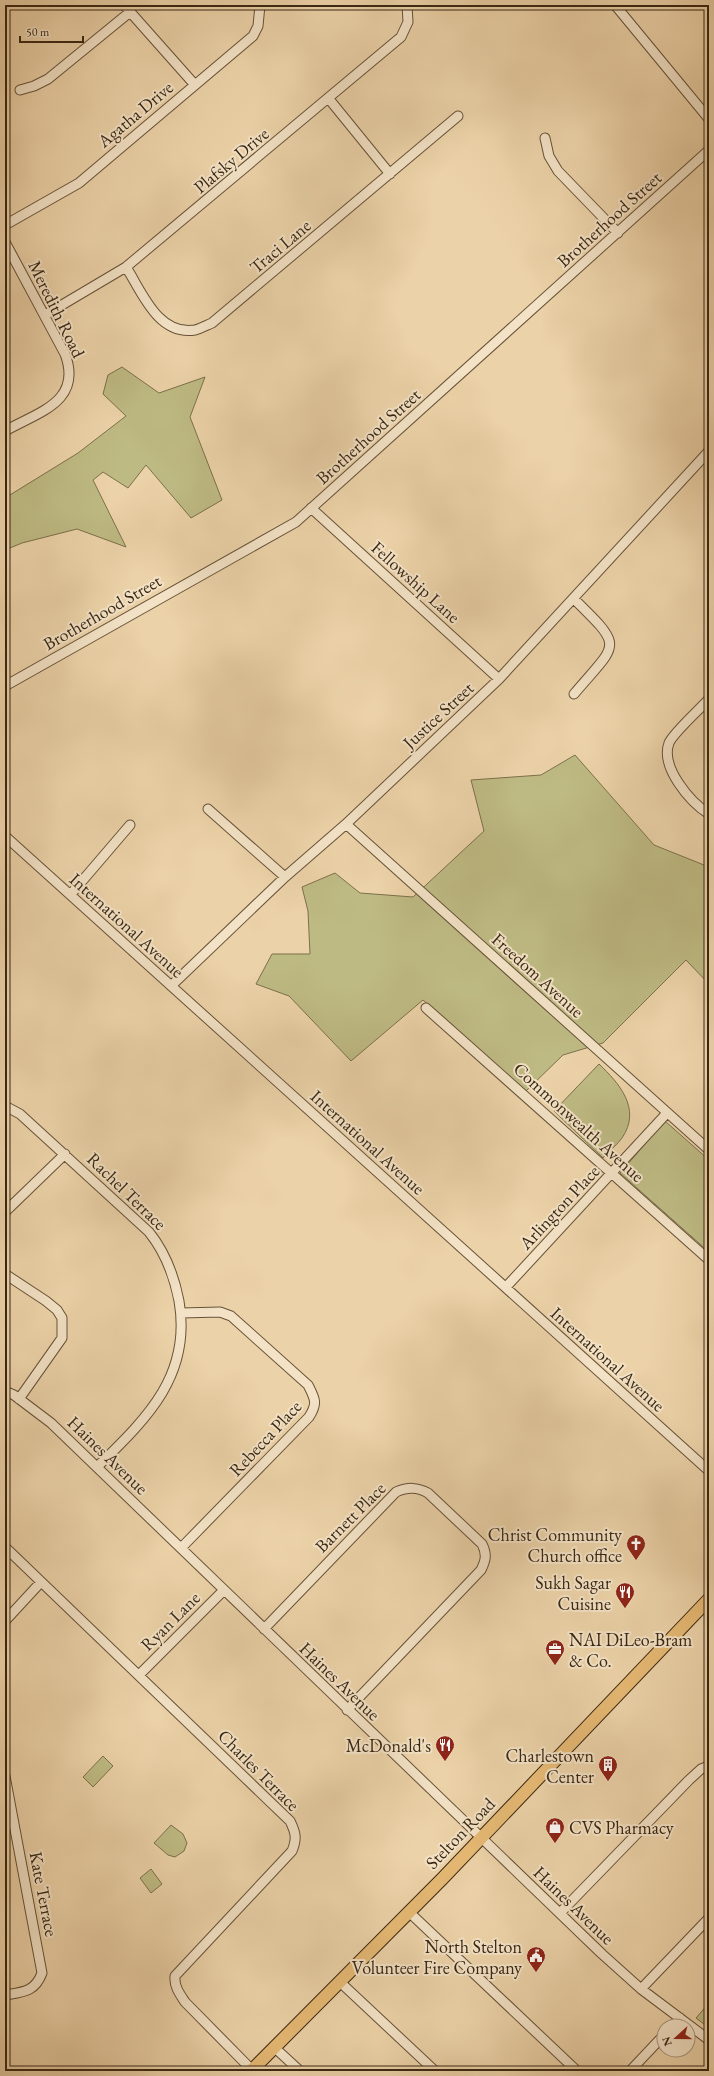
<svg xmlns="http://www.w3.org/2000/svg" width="714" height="2076" viewBox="0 0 714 2076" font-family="'EB Garamond',serif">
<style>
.green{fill:#beba83;stroke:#7c704b}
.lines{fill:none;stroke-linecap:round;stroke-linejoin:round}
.minor-casing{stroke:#665238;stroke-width:11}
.major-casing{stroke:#392713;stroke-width:14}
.minor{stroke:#f3e2c6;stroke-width:9}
.major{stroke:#e6b974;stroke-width:12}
.labels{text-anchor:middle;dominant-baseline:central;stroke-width:4;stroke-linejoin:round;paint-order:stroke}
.street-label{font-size:18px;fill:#392713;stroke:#f3e2c6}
.poi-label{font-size:18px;fill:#392713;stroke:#f3e2c6;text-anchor:end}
</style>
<rect width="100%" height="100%" fill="#ecd2a8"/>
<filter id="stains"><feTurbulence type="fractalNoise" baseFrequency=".005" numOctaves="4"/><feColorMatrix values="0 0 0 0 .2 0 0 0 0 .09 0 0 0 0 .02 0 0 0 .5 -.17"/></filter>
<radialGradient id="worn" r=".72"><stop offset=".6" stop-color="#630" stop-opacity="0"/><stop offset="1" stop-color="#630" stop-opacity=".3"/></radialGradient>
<!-- green -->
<path class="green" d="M 122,367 L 159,393 L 205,377 L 190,417 L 222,500 L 191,518 L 146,465 L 128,488 L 103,472 L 93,480 L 126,547 L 77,529 L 22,543 L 5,550 L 5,498 L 78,453 L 126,416 L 103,394 L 108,375 Z
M 575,755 L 654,845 L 709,867 L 709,984 L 686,960 L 603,1043 L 563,1055 L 526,1091 L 423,1000 L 351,1061 L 289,996 L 256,984 L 272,954 L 310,954 L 308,911 L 302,887 L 335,873 L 360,893 L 413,897 L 484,831 L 471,780 L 541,775 Z
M 599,1064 C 619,1083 642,1109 622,1138 C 617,1145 609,1151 603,1158 L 554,1111 Z
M 665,1121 L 709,1160 L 709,1252 L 620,1173 Z
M 103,1756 L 113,1766 L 93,1787 L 83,1777 Z
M 171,1825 L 183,1834 L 187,1843 L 184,1851 L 175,1857 L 168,1855 L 154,1843 Z
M 151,1869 L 162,1884 L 151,1893 L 140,1878 Z
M 709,2003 L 709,2028 L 696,2018 Z"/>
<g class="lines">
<defs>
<path id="minor" d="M 124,5 L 195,85
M 615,5 L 709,119
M 20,90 L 34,86 L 48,79 L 130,12
M 329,99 L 390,174
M 545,138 L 549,156 L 558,171 L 618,233
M 5,225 L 79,183 L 253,36 L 258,26 L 260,5
M 5,242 L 65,354 C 83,402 38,412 5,431
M 126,267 C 142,292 158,336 195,330 C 200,329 207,325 212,323 L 458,116
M 45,315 L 126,267 L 401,37 L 408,22 L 407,5
M 311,508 L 499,679
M 5,686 L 296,522 L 709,150
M 574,694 C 618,642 625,649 574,599
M 709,699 C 700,709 673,733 669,743 C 660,767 690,802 709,814
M 208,809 L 285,877
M 346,824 L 709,1150
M 5,836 L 709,1471
M 71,894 L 130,825
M 171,986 L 285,877 L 346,824 L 499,679 L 709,451
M 426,1008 L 709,1260
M 5,1106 L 20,1114 L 149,1232 C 165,1252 174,1275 179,1301 C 192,1376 146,1419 97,1467
M 5,1212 L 65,1154
M 5,1274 L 46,1301 L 57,1310 L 62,1318 L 62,1338 L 19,1399
M 506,1287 L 667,1113
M 5,1391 L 14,1395 L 51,1423 L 602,1954 L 641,1989 L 709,2040
M 5,1547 L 290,1821 C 296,1833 297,1839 292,1851 L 175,1976 C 174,1986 179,1993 185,2002 L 252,2070
M 181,1548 L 309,1417 C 318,1403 315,1399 308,1385 L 231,1316 L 220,1312 L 181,1313
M 5,1621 L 41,1582
M 264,1629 L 396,1492 C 408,1487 417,1487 428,1493 L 482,1544 C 487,1554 486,1560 481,1570 L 347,1710
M 139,1675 L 224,1590
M 5,1776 L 42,1973 C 35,1992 23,1992 5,1995
M 409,1912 L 577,2071
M 560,1913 L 689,1780 L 701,1769 L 709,1766
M 340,1982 L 435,2071
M 641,1989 L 709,1918
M 673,2026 L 680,2018
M 275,2048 L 300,2071
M 630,2071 L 664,2035"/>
<path id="major" d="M 251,2071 L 443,1878 L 709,1599"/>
</defs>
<!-- minor casing -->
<use href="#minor" class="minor-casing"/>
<!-- major casing -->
<use href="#major" class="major-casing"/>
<!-- minor -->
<use href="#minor" class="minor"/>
<!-- major -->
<use href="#major" class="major"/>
</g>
<!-- icons -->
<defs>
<symbol id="church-pin" viewBox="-11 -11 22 30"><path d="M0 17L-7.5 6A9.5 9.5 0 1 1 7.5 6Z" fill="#8f2418" stroke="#f3e2c6"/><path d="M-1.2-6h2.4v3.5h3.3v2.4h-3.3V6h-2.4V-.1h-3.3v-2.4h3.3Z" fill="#fff"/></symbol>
<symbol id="restaurant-pin" viewBox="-11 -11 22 30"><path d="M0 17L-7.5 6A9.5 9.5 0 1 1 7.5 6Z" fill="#8f2418" stroke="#f3e2c6"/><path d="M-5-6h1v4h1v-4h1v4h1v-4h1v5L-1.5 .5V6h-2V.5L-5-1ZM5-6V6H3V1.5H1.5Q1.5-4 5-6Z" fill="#fff"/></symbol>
<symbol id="office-pin" viewBox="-11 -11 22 30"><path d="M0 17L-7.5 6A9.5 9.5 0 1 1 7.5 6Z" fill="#8f2418" stroke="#f3e2c6"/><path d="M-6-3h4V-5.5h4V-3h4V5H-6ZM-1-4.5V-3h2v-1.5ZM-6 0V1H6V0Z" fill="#fff"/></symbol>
<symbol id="building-pin" viewBox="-11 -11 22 30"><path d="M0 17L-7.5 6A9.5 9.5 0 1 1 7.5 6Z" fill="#8f2418" stroke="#f3e2c6"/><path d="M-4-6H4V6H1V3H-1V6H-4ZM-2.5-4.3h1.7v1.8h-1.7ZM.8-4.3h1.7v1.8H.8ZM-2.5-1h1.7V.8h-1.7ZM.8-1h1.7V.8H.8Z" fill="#fff"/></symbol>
<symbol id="shop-pin" viewBox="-11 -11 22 30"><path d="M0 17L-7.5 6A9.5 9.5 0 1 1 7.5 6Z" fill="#8f2418" stroke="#f3e2c6"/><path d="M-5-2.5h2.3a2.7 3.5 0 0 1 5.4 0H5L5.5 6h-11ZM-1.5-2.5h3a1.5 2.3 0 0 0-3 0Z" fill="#fff"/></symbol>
<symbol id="civic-pin" viewBox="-11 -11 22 30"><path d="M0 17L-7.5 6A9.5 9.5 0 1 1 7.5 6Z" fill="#8f2418" stroke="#f3e2c6"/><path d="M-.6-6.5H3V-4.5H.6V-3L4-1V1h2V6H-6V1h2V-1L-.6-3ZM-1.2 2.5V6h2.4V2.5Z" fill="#fff"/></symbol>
</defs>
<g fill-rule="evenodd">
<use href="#church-pin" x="625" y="1533" width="22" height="30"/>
<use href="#restaurant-pin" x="614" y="1581" width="22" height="30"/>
<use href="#office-pin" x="544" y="1638" width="22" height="30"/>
<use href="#restaurant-pin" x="434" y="1734" width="22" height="30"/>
<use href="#building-pin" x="597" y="1754" width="22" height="30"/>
<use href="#shop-pin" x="544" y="1816" width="22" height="30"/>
<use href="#civic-pin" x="525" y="1945" width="22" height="30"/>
</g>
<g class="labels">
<!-- street labels -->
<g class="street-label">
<text transform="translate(135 114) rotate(-40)">Agatha Drive</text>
<text transform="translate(231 160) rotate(-40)">Plafsky Drive</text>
<text transform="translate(609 219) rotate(-42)">Brotherhood Street</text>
<text transform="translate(280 246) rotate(-40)">Traci Lane</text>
<text transform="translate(57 309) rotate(64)">Meredith Road</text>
<text transform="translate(368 436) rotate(-42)">Brotherhood Street</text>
<text transform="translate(416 582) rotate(42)">Fellowship Lane</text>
<text transform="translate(102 612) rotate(-30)">Brotherhood Street</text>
<text transform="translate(438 715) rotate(-43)">Justice Street</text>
<text transform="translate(127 925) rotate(42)">International Avenue</text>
<text transform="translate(538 975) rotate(42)">Freedom Avenue</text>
<text transform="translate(579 1122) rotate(42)">Commonwealth Avenue</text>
<text transform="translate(368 1142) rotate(42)">International Avenue</text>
<text transform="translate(127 1191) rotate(44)">Rachel Terrace</text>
<text transform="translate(559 1207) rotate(-47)">Arlington Place</text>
<text transform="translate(608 1359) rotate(42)">International Avenue</text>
<text transform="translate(265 1438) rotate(-47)">Rebecca Place</text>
<text transform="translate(108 1455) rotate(44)">Haines Avenue</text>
<text transform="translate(350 1517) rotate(-45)">Barnett Place</text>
<text transform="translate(170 1621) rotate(-45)">Ryan Lane</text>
<text transform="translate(340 1681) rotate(44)">Haines Avenue</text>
<text transform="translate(259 1770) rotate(45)">Charles Terrace</text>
<text transform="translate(460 1833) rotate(-46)">Stelton Road</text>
<text transform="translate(44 1894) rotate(79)">Kate Terrace</text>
<text transform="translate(574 1905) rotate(44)">Haines Avenue</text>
</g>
<!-- poi labels -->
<g class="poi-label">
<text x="622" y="1534">Christ Community<tspan x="622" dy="21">Church office</tspan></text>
<text x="611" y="1582">Sukh Sagar<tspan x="611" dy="21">Cuisine</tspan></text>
<text x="569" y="1639" text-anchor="start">NAI DiLeo-Bram<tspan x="569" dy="21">&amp; Co.</tspan></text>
<text x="431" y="1745">McDonald's</text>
<text x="594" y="1755">Charlestown<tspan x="594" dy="21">Center</tspan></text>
<text x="569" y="1827" text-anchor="start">CVS Pharmacy</text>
<text x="522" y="1946">North Stelton<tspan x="522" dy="21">Volunteer Fire Company</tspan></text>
</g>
</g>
<!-- margin -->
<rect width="714" height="2076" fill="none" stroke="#ecd2a8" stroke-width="20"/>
<rect x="6" y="6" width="702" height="2064" fill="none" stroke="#392713" stroke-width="2"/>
<rect x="10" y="10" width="694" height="2056" fill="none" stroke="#392713"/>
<!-- north arrow -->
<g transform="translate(676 2038) rotate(249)"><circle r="19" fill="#f3e2c6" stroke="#a9977e"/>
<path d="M0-3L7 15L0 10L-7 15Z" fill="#8f2418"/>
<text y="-6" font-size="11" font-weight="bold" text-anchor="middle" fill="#392713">N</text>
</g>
<!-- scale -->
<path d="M20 36v6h63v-6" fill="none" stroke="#392713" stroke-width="2"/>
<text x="26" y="36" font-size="12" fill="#392713" stroke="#f3e2c6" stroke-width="3" paint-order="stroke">50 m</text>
<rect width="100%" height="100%" filter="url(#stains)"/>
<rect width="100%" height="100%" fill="url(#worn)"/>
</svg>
